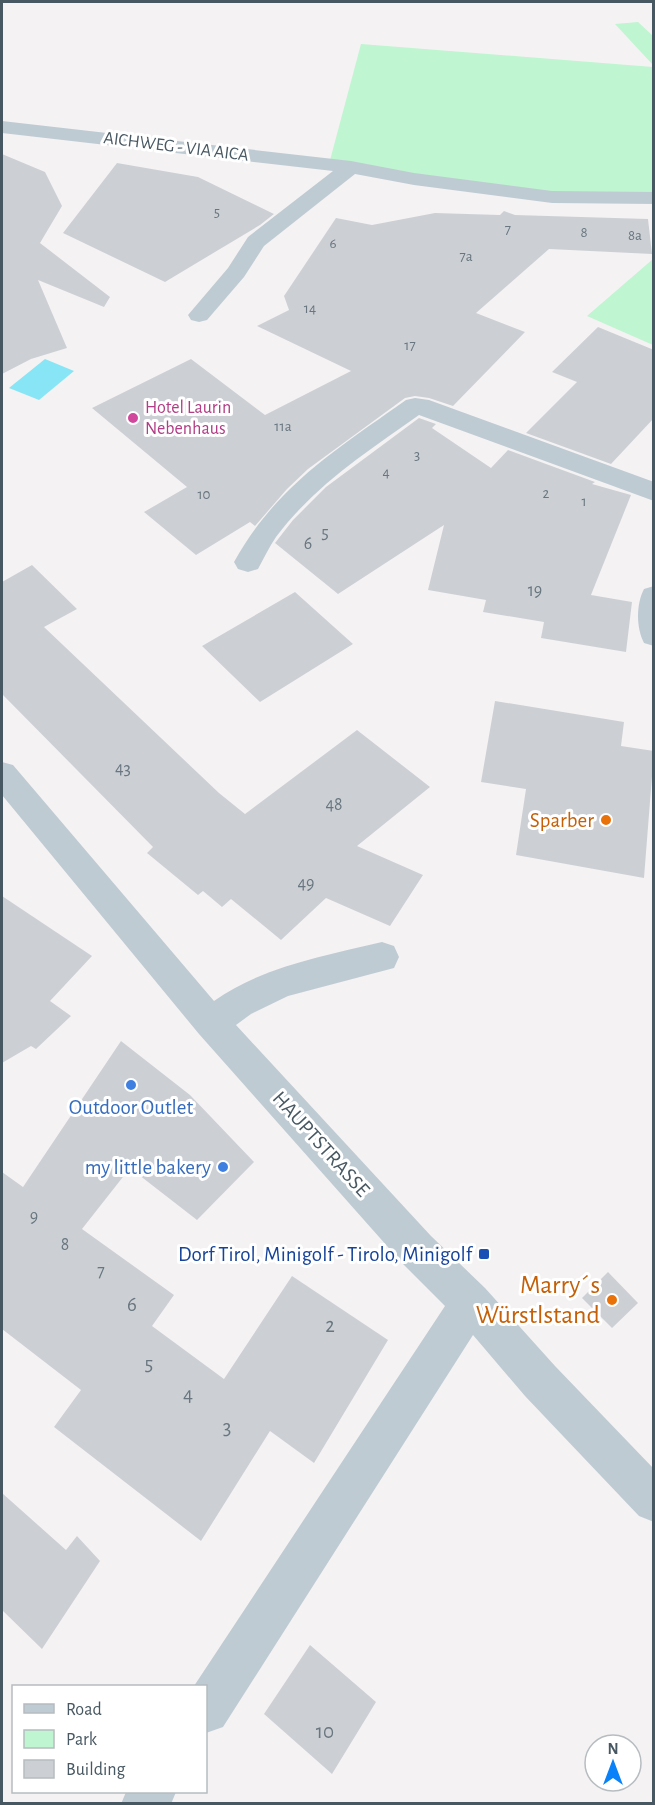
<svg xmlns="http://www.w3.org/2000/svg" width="655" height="1805" viewBox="0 0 655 1805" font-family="'Alegreya Sans',sans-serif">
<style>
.green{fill:#bff5d0}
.water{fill:#88e5f5}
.building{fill:#ccd0d5}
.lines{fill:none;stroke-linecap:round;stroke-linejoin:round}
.minor{fill:#bfcbd3;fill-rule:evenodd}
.hotel-dot{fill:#d1479c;stroke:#fff;stroke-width:2}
.food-dot{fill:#e8710a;stroke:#fff;stroke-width:2}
.shop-dot{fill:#3f7fe0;stroke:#fff;stroke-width:2}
.transit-dot{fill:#1a4fb4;stroke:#fff;stroke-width:2}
.labels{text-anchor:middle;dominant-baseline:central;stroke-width:6;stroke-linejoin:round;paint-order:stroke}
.far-number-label{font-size:15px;fill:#69767f}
.far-street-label{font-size:18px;fill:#485862;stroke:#fff}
.far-hotel-label{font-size:18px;fill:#b23c85;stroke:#fff;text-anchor:start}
.number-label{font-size:18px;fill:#69767f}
.food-label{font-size:21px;fill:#c56008;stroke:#fff;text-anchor:end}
.shop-label{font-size:21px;fill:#366cbe;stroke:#fff}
.street-label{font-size:21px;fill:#485862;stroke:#fff}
.transit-label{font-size:21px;fill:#164399;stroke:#fff;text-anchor:end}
.near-number-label{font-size:21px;fill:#69767f}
.near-food-label{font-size:26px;fill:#c56008;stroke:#fff;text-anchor:end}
</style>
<rect width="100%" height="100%" fill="#f5f2f3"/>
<!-- green -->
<path class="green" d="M 638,22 L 653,36 L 653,65 L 615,24 Z
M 361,44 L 653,67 L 653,198 L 614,200 L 329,164 Z
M 653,259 L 653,345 L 587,316 Z"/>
<!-- water -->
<path class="water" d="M 45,359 L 74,371 L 39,400 L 9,388 Z"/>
<!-- building -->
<path class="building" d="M 2,154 L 45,172 L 62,206 L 40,243 L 110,297 L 104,307 L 38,280 L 67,348 L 31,359 L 2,374 Z
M 117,163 L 198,177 L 274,214 L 260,225 L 165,282 L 63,233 Z
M 504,211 L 515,215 L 648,219 L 652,254 L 549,249 L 476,313 L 525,332 L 453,406 L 429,398 L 415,396 L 405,398 L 308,469 L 287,489 L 255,526 L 250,522 L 196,555 L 144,512 L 187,487 L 92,408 L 191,359 L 265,415 L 351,371 L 257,326 L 289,310 L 284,296 L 336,218 L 372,225 L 435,213 L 500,215 Z
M 598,327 L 654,350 L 654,418 L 611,464 L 526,433 L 577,382 L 552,372 Z
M 419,418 L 436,424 L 432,428 L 491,468 L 508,450 L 595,482 L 592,484 L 631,495 L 591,595 L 632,602 L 626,652 L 541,638 L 544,622 L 483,612 L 486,600 L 428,590 L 444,525 L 338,594 L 275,543 L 293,520 L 326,487 Z
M 32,565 L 77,609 L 44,627 L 219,793 L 245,814 L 357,730 L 430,787 L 357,846 L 423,875 L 390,926 L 326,898 L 281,940 L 231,899 L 222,907 L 203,891 L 198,895 L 147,853 L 153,847 L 2,694 L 2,582 Z
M 295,592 L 353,644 L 260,702 L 202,646 Z
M 495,701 L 624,722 L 621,746 L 654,751 L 644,878 L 516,855 L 526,789 L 481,782 Z
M 2,896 L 92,956 L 50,1001 L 71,1016 L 36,1049 L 31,1046 L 2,1063 Z
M 121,1041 L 190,1095 L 254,1162 L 197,1220 L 130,1168 L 82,1229 L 174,1295 L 152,1326 L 224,1379 L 292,1276 L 388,1340 L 314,1463 L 270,1431 L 201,1541 L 54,1427 L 81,1390 L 2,1329 L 2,1172 L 23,1187 Z
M 608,1272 L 638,1303 L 612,1328 L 582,1298 Z
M 2,1493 L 66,1550 L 77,1536 L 100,1561 L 42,1649 L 2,1610 Z
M 310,1645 L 376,1702 L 332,1774 L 264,1714 Z"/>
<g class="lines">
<!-- minor -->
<path class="minor" d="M 2,121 L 351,161 L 414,173 L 552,191 L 654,192 L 654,204 L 552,203 L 414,185 L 355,174 L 264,246 L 244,277 L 207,320 L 199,322 L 191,320 L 188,315 L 228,268 L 248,237 L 333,171 L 2,133 Z
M 415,398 L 429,400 L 654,482 L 654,501 L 419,415 C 368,451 314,486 276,537 C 269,547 264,558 258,569 L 248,572 L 238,569 L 234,562 C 276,486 337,449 406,400 Z
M 654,586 L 654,646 L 644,643 C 636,628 636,604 644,589 Z
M 2,762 L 13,765 L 214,1001 C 264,966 324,956 382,942 L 394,946 L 399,957 L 394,968 L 288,996 L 251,1014 L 236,1025 L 431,1236 L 485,1288 L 555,1366 L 654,1469 L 654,1522 L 639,1516 L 525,1396 L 473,1335 L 223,1727 L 206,1733 L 206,1686 L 194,1686 L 445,1306 L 403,1264 L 199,1034 L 2,795 Z
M 126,1792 L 176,1792 L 171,1804 L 121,1804 Z"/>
</g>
<!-- markers -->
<circle class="hotel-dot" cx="133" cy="418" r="6"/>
<g class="food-dot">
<circle cx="606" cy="820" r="6"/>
<circle cx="612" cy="1300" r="6"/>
</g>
<g class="shop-dot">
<circle cx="131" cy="1085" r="6"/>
<circle cx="223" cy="1167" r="6"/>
</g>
<rect class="transit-dot" x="478" y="1248" width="12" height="12" rx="3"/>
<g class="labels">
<!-- far-number labels -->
<g class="far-number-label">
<text x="217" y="212">5</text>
<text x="508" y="229">7</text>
<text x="584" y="232">8</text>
<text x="635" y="235">8a</text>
<text x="333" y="243">6</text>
<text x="466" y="256">7a</text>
<text x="310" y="308">14</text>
<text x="410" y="345">17</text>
<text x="283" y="426">11a</text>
<text x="417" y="455">3</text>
<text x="386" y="472">4</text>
<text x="546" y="493">2</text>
<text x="204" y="494">10</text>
<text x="584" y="501">1</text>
</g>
<!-- far-street labels -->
<g class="far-street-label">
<text transform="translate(176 147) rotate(7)">AICHWEG - VIA AICA</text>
</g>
<!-- far-hotel labels -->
<g class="far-hotel-label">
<text x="145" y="408">Hotel Laurin<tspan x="145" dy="21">Nebenhaus</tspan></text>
</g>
<!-- number labels -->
<g class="number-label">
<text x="325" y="533">5</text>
<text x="308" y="544">6</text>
<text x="535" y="591">19</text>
<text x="123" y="769">43</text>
<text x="334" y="805">48</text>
<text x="306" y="884">49</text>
<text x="34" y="1217">9</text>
<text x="65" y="1245">8</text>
<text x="101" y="1272">7</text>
</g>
<!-- food labels -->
<g class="food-label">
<text x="594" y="820">Sparber</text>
</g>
<!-- shop labels -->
<g class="shop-label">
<text x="131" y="1107">Outdoor Outlet</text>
<text x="211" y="1167" text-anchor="end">my little bakery</text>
</g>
<!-- street labels -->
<g class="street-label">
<text transform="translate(321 1144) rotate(48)">HAUPTSTRASSE</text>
</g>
<!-- transit labels -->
<g class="transit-label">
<text x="472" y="1254">Dorf Tirol, Minigolf - Tirolo, Minigolf</text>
</g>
<!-- near-number labels -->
<g class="near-number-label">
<text x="132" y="1304">6</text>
<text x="330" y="1325">2</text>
<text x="149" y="1363">5</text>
<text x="188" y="1394">4</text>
<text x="227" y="1427">3</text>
<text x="325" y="1731">10</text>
</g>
<!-- near-food labels -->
<g class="near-food-label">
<text x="600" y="1285">Marry´s<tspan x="600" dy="30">Würstlstand</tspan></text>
</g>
</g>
<!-- border -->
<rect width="655" height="1805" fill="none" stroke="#485862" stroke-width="6"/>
<!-- legend -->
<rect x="12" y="1685" width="195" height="108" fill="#ffffff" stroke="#b6bcc0" stroke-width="1.5"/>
<rect x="24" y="1704" width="30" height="9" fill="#bfcbd3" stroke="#b6bcc0" stroke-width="1.5"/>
<text x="66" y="1715" font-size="18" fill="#485862">Road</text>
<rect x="24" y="1730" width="30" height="18" fill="#bff5d0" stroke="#b6bcc0" stroke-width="1.5"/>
<text x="66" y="1745" font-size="18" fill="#485862">Park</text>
<rect x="24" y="1760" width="30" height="18" fill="#ccd0d5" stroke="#b6bcc0" stroke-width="1.5"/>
<text x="66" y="1775" font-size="18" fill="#485862">Building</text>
<!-- north arrow -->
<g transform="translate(613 1763)"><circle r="28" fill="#ffffff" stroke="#b6bcc0" stroke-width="1.5"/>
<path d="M0-4.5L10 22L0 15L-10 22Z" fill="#0981f8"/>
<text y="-9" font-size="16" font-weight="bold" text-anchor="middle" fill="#485862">N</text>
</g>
</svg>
